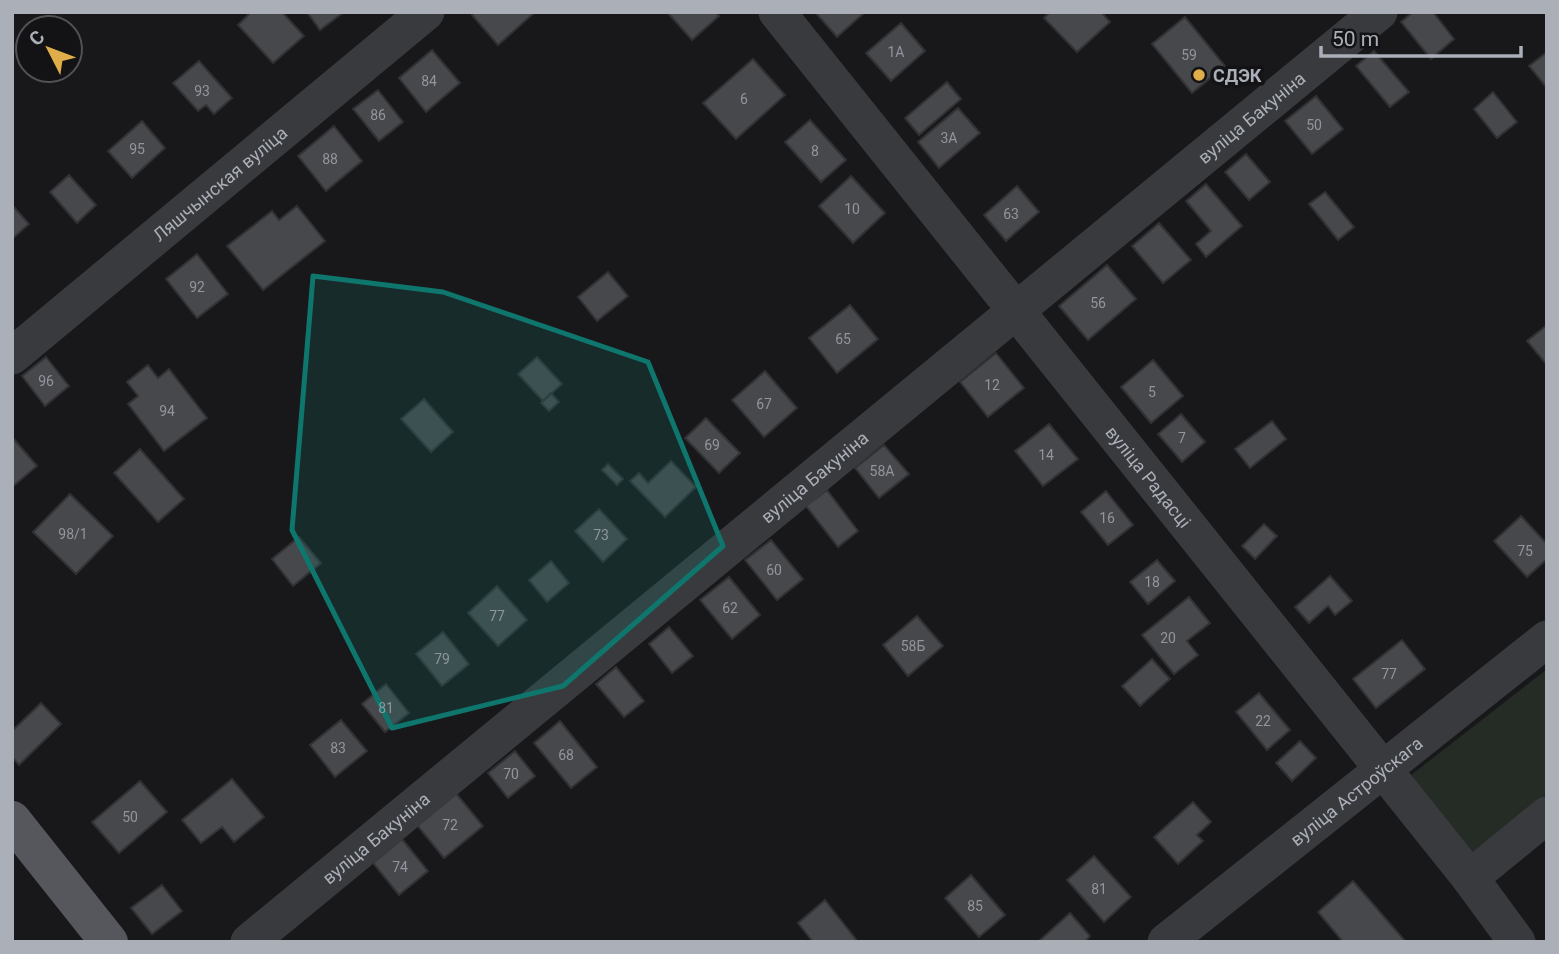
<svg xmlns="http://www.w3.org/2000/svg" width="1559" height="954" viewBox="0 0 1559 954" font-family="Roboto,sans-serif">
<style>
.green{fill:#242c25}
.building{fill:#47484c;stroke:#323235;stroke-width:2}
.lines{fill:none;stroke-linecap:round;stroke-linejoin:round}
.minor{stroke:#393a3e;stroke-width:37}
.major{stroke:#56575d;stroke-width:38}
.marked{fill:#0f766e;fill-opacity:0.2;stroke:#0f766e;stroke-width:5;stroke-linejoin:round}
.poi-dot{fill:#dfae4a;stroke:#131315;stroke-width:2.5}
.labels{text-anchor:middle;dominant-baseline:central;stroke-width:7;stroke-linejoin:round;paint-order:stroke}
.number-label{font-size:14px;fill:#92959d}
.poi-label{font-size:18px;font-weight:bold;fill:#abafb8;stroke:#131315;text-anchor:start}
.street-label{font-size:18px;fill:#abafb8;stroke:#131315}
</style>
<rect width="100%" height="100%" fill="#18181a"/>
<!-- green -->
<path class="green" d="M 1547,669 L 1547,794 L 1472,854 L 1406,779 Z"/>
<!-- building -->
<path class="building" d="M 251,12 L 282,12 L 304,36 L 273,63 L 238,25 Z
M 307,12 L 344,12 L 320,30 Z
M 476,12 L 535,12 L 498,45 L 472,15 Z
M 667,12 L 716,12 L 719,16 L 692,40 Z
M 815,12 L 865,12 L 837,37 Z
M 1050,12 L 1101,12 L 1110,22 L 1077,52 L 1044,18 Z
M 1413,12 L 1433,12 L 1454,39 L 1431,59 L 1401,22 Z
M 1185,17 L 1225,66 L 1192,93 L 1152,44 Z
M 901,23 L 925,51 L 891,81 L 866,53 Z
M 432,50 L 460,83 L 426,112 L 399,78 Z
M 1374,51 L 1409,92 L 1390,107 L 1356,66 Z
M 1547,52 L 1547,88 L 1529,66 Z
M 753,59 L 785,95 L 736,139 L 703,103 Z
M 199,61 L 232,98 L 214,114 L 206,105 L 198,111 L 173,83 Z
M 947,82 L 961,99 L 919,135 L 905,118 Z
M 378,90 L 403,122 L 379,141 L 353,109 Z
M 1493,92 L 1517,122 L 1497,138 L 1474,109 Z
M 1316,96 L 1343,129 L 1312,154 L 1285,121 Z
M 958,108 L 980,133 L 939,168 L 918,142 Z
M 810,120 L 846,160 L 821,182 L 785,142 Z
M 142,121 L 165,148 L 132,178 L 108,151 Z
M 334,126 L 362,161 L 326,191 L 298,156 Z
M 1246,154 L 1270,182 L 1249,200 L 1225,172 Z
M 69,175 L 96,205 L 77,223 L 50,192 Z
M 851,176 L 885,213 L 853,243 L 819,206 Z
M 1206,184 L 1242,226 L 1206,257 L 1196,244 L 1211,231 L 1186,201 Z
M 1017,186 L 1039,212 L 1006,241 L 984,215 Z
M 1325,192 L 1354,227 L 1338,240 L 1309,204 Z
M 12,205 L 29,224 L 12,239 Z
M 297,206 L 325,241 L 263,290 L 227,246 L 272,211 L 279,220 Z
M 1159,223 L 1191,260 L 1163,283 L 1132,246 Z
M 197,254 L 228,294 L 197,318 L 166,279 Z
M 1107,265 L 1136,299 L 1088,340 L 1059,306 Z
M 608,272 L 628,296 L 597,321 L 578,297 Z
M 850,305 L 878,339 L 837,373 L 809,338 Z
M 1547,325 L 1547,365 L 1527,341 Z
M 996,353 L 1024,388 L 988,417 L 960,382 Z
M 46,357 L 69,386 L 45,406 L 22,376 Z
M 537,357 L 562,384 L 543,401 L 518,374 Z
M 1153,360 L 1183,396 L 1151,423 L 1121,387 Z
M 148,365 L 158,378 L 169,369 L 207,418 L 164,451 L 128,404 L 138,396 L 127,382 Z
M 765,371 L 797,408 L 764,437 L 732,400 Z
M 551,393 L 559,402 L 549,411 L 541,403 Z
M 424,399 L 453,432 L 431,452 L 401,419 Z
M 1181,414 L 1205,442 L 1182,462 L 1158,434 Z
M 706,418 L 740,453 L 719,473 L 685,438 Z
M 1272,421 L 1286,439 L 1250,468 L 1235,449 Z
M 1049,424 L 1078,459 L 1043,486 L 1015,451 Z
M 12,437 L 37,466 L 12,487 Z
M 884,445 L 909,474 L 879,498 L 855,468 Z
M 140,449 L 184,499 L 158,522 L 114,473 Z
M 671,461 L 696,487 L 665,517 L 630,481 L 639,473 L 648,483 Z
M 608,464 L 623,479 L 617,485 L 602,470 Z
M 827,490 L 858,531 L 838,547 L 806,506 Z
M 1106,491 L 1133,525 L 1108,545 L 1081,512 Z
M 70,494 L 113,536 L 76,574 L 33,532 Z
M 599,509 L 627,539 L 603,562 L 575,531 Z
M 1521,516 L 1547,544 L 1547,559 L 1527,577 L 1494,541 Z
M 1264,524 L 1277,536 L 1255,559 L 1242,546 Z
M 299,537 L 321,563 L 293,586 L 272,559 Z
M 771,540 L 803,579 L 777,600 L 745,560 Z
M 1157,560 L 1175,581 L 1148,604 L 1130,582 Z
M 551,561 L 569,583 L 547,602 L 529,580 Z
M 1330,576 L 1352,601 L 1335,615 L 1328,606 L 1309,623 L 1295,607 Z
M 729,577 L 760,615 L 732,639 L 700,600 Z
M 497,586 L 527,620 L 498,646 L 468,613 Z
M 1189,597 L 1210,623 L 1187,641 L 1198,655 L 1174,674 L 1142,635 Z
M 917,616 L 943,646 L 908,676 L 883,645 Z
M 669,627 L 693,656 L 672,673 L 649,644 Z
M 443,632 L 469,664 L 442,686 L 416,654 Z
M 1402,640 L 1425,669 L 1376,708 L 1353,679 Z
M 1152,659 L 1170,679 L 1140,706 L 1122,686 Z
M 616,667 L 644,701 L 624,717 L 596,684 Z
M 386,684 L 409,713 L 385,732 L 362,704 Z
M 1259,693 L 1290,730 L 1267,750 L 1236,712 Z
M 41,703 L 61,724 L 19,765 L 12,757 L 12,731 Z
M 341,720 L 367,751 L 335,777 L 310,745 Z
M 560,721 L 597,767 L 571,788 L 534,743 Z
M 1300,741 L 1316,758 L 1292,781 L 1276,763 Z
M 515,751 L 535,776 L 508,798 L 488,773 Z
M 232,779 L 264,817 L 234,842 L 222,827 L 201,843 L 182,820 Z
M 140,781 L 167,812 L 119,853 L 92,822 Z
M 455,792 L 483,826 L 444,858 L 416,824 Z
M 1193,802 L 1211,822 L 1197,835 L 1203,841 L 1178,864 L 1154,837 Z
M 402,839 L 428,871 L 399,895 L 373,863 Z
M 1094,856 L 1131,897 L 1104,922 L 1067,880 Z
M 971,875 L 1005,915 L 979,937 L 945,898 Z
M 1353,881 L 1406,942 L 1343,942 L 1318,912 Z
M 162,885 L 182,911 L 152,934 L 131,908 Z
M 825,900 L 858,942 L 813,942 L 798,923 Z
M 1070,913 L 1090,936 L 1085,942 L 1038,942 Z"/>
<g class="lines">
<!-- minor -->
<g class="minor">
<path id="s1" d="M 777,12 L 1470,878 L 1517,942"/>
<path id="s2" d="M 12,356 L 426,12"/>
<path d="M 1470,878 L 1547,815"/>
<path id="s3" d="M 249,942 L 1379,12"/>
<path id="s4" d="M 1166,942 L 1547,639"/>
</g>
<!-- major -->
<path class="major" d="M 12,820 L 109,942"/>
</g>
<!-- marked area -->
<path class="marked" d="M 313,276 L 443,292 L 648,362 L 723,546 L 563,686 L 392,728 L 292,530 Z"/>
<!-- markers -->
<circle class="poi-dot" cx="1199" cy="75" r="7"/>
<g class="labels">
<!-- number labels -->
<g class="number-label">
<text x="896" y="52">1А</text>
<text x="1189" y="55">59</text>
<text x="429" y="81">84</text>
<text x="202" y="91">93</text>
<text x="744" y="99">6</text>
<text x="378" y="115">86</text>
<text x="1314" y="125">50</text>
<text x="949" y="138">3А</text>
<text x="137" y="149">95</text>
<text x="815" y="151">8</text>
<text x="330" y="159">88</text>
<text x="852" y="209">10</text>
<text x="1011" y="214">63</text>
<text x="197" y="287">92</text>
<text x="1098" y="303">56</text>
<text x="843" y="339">65</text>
<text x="46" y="381">96</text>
<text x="992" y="385">12</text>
<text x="1152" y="392">5</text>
<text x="764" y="404">67</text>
<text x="167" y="411">94</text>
<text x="1182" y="438">7</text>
<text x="712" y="445">69</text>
<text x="1046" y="455">14</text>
<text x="882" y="471">58А</text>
<text x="1107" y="518">16</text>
<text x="73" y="534">98/1</text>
<text x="601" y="535">73</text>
<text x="1525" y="551">75</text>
<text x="774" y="570">60</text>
<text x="1152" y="582">18</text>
<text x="730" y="608">62</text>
<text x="497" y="616">77</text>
<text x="1168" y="638">20</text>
<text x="913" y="646">58Б</text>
<text x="442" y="659">79</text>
<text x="1389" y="674">77</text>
<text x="386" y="708">81</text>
<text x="1263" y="721">22</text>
<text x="338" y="748">83</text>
<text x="566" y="755">68</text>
<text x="511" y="774">70</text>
<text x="130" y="817">50</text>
<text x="450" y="825">72</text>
<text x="400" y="867">74</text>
<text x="1099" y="889">81</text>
<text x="975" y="906">85</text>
</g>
<!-- poi labels -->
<g class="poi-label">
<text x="1213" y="75">СДЭК</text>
</g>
<!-- street labels -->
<g class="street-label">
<text stroke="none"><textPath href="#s3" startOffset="1298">вуліца Бакуніна</textPath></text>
<text stroke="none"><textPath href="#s2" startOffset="270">Ляшчынская вуліца</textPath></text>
<text stroke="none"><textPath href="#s1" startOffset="595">вуліца Радасці</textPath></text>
<text stroke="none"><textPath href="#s3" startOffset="732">вуліца Бакуніна</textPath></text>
<text stroke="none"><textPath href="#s4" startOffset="243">вуліца Астроўскага</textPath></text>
<text stroke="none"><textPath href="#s3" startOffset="164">вуліца Бакуніна</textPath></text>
</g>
</g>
<!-- border -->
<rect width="1559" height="954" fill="none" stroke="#abafb8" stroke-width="28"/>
<!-- north arrow -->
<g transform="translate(49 49) rotate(312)"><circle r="33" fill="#131315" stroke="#505156" stroke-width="2"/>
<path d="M0-5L12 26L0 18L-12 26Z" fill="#dfae4a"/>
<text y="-10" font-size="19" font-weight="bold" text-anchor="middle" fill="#abafb8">С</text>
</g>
<!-- scale -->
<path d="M1321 46v10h200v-10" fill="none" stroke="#abafb8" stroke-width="3.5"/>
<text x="1332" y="46" font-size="21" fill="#abafb8" stroke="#131315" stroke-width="5" paint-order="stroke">50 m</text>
</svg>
